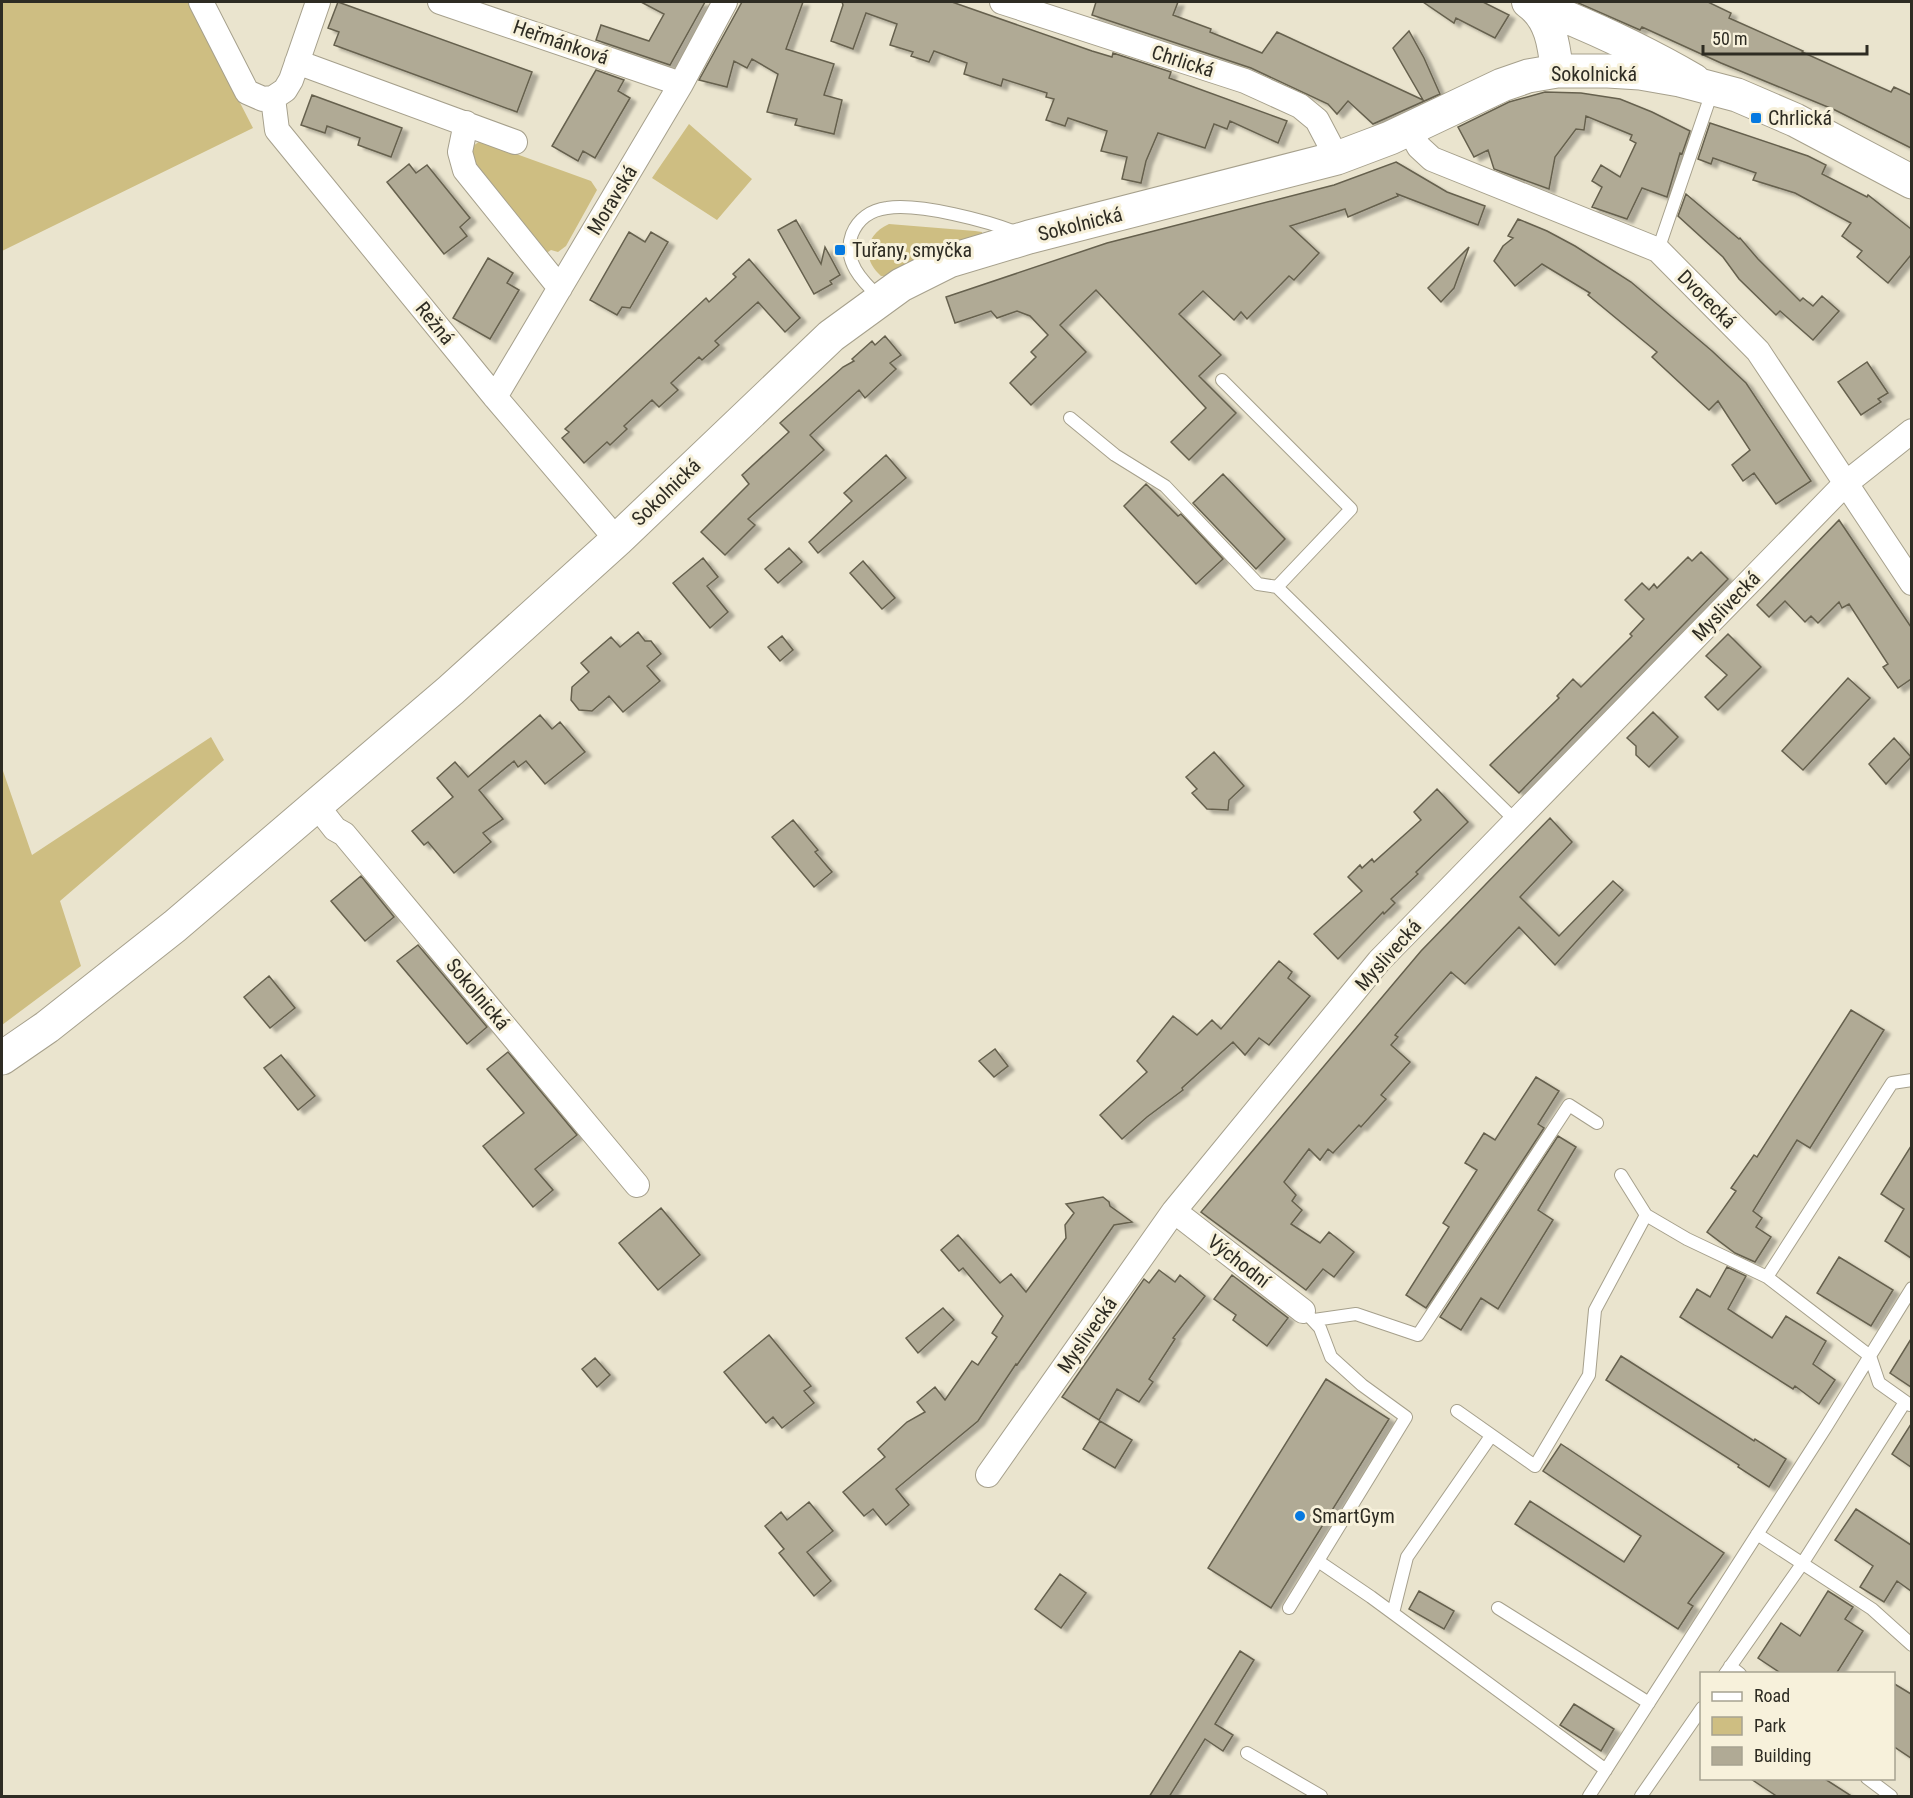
<svg xmlns="http://www.w3.org/2000/svg" width="1913" height="1798" viewBox="0 0 1913 1798" font-family="'Roboto Condensed',sans-serif">
<style>
.green{fill:#cebe82}
.building{fill:#b0aa95;stroke:#66614e;stroke-width:1.5;filter:url(#shadow)}
.lines{fill:none;stroke-linecap:round;stroke-linejoin:round}
.service-casing{stroke:#a6a08c;stroke-width:14}
.minor-casing{stroke:#a6a08c;stroke-width:26}
.tertiary-casing{stroke:#a6a08c;stroke-width:34}
.secondary-casing{stroke:#a6a08c;stroke-width:35}
.service{stroke:#fff;stroke-width:12}
.minor{stroke:#fff;stroke-width:24}
.tertiary{stroke:#fff;stroke-width:32}
.secondary{stroke:#fff;stroke-width:33}
.poi-dot{fill:#0679e0;stroke:#f7f1db;stroke-width:2}
.labels{text-anchor:middle;dominant-baseline:central;stroke-width:6;stroke-linejoin:round;paint-order:stroke}
.street-label{font-size:20px;fill:#2e2c23;stroke:#f7f1db}
.poi-label{font-size:20px;fill:#2e2c23;stroke:#f7f1db;text-anchor:start}
</style>
<defs>
<filter id="shadow"><feDropShadow dx="6" dy="4" stdDeviation="1.5" flood-color="#0004"/></filter>
</defs>
<rect width="100%" height="100%" fill="#eae4ce"/>
<!-- green -->
<path class="green" d="M 2,2 L 188,2 L 253,128 L 2,251 Z
M 689,124 L 752,179 L 717,220 L 652,178 Z
M 480,141 L 591,181 L 597,190 L 566,246 L 558,252 L 551,250 L 545,254 L 470,158 L 473,146 Z
M 889,224 L 975,231 L 982,232 L 982,235 L 888,276 L 881,276 C 861,258 865,235 889,224 Z
M 211,737 L 224,760 L 60,901 L 81,966 L 2,1025 L 2,768 L 32,855 Z"/>
<!-- building -->
<path class="building" d="M 338,2 L 532,72 L 517,112 L 334,45 L 339,32 L 328,28 Z
M 641,2 L 705,2 L 670,65 L 596,40 L 601,25 L 649,41 L 664,14 Z
M 742,2 L 803,2 L 786,49 L 834,64 L 824,95 L 842,100 L 834,134 L 795,125 L 797,119 L 767,112 L 778,74 L 752,59 L 747,68 L 734,61 L 727,87 L 699,80 Z
M 842,2 L 952,2 L 1092,51 L 1112,57 L 1113,53 L 1171,72 L 1169,78 L 1287,121 L 1278,143 L 1230,121 L 1227,129 L 1214,124 L 1205,148 L 1158,133 L 1146,161 L 1141,183 L 1122,179 L 1127,157 L 1101,151 L 1107,131 L 1068,118 L 1065,126 L 1046,120 L 1054,99 L 1046,97 L 1047,93 L 1003,79 L 1001,86 L 964,74 L 967,63 L 934,51 L 929,62 L 911,56 L 913,52 L 890,45 L 897,24 L 866,13 L 853,49 L 831,41 L 843,5 Z
M 1096,2 L 1178,2 L 1173,15 L 1211,29 L 1210,32 L 1262,53 L 1277,32 L 1423,100 L 1393,48 L 1409,31 L 1424,58 L 1440,94 L 1373,124 L 1348,101 L 1337,114 L 1328,104 L 1251,68 L 1092,15 Z
M 1423,2 L 1483,2 L 1509,15 L 1495,38 L 1456,18 L 1454,23 Z
M 1576,2 L 1708,2 L 1731,13 L 1729,18 L 1803,51 L 1802,52 L 1891,92 L 1894,87 L 1911,95 L 1911,148 L 1835,110 L 1721,63 L 1642,27 L 1640,30 Z
M 596,70 L 624,80 L 618,91 L 630,98 L 595,158 L 583,151 L 578,161 L 552,146 Z
M 1545,92 L 1581,93 L 1620,99 L 1652,112 L 1690,131 L 1682,154 L 1680,153 L 1667,197 L 1642,188 L 1627,219 L 1592,207 L 1602,187 L 1592,181 L 1601,165 L 1620,177 L 1636,143 L 1630,140 L 1632,135 L 1586,116 L 1584,130 L 1576,129 L 1555,157 L 1549,189 L 1494,169 L 1488,150 L 1474,157 L 1458,127 L 1509,102 Z
M 312,95 L 402,128 L 391,157 L 358,145 L 360,138 L 327,126 L 325,133 L 301,125 Z
M 1710,123 L 1808,156 L 1826,165 L 1822,174 L 1867,197 L 1868,195 L 1911,229 L 1911,255 L 1888,283 L 1857,257 L 1862,251 L 1842,236 L 1851,223 L 1795,193 L 1753,180 L 1756,173 L 1713,158 L 1711,164 L 1698,159 Z
M 1396,162 L 1447,192 L 1485,206 L 1478,225 L 1397,194 L 1398,196 L 1348,217 L 1345,209 L 1290,226 L 1319,253 L 1294,280 L 1289,276 L 1247,319 L 1241,312 L 1234,320 L 1203,291 L 1179,314 L 1221,355 L 1199,376 L 1236,413 L 1189,460 L 1171,442 L 1206,408 L 1096,290 L 1060,325 L 1086,352 L 1031,405 L 1010,383 L 1036,357 L 1031,352 L 1048,335 L 1030,316 L 1017,311 L 997,318 L 991,311 L 955,323 L 946,297 L 1107,243 L 1334,185 Z
M 409,164 L 416,173 L 427,165 L 470,218 L 460,227 L 467,236 L 444,254 L 387,182 Z
M 1686,194 L 1739,239 L 1740,238 L 1758,259 L 1800,301 L 1803,298 L 1813,306 L 1822,296 L 1839,311 L 1813,340 L 1780,311 L 1776,315 L 1739,279 L 1723,257 L 1678,216 Z
M 1518,219 L 1547,231 L 1575,246 L 1631,282 L 1712,351 L 1746,383 L 1811,481 L 1776,504 L 1754,473 L 1743,481 L 1732,465 L 1750,450 L 1718,401 L 1709,410 L 1652,357 L 1657,352 L 1588,295 L 1590,293 L 1542,264 L 1515,286 L 1494,261 L 1503,246 L 1513,238 L 1508,236 Z
M 796,220 L 821,264 L 825,247 L 840,275 L 830,281 L 832,284 L 814,294 L 778,230 Z
M 629,232 L 645,242 L 651,232 L 668,242 L 630,308 L 622,307 L 617,315 L 590,300 Z
M 1469,247 L 1454,288 L 1441,302 L 1428,288 Z
M 488,258 L 513,273 L 507,283 L 519,290 L 490,339 L 453,318 Z
M 749,259 L 800,318 L 785,332 L 758,302 L 715,341 L 719,345 L 702,360 L 699,357 L 671,383 L 678,390 L 659,407 L 652,400 L 624,426 L 627,429 L 610,445 L 607,442 L 584,463 L 562,438 L 569,432 L 565,429 L 706,298 L 709,302 L 736,277 L 733,274 Z
M 885,336 L 901,355 L 890,363 L 896,369 L 865,398 L 859,390 L 810,435 L 824,450 L 748,519 L 755,525 L 725,555 L 701,532 L 749,484 L 742,475 L 789,432 L 780,423 L 843,367 L 854,361 L 852,359 L 872,341 L 875,345 Z
M 1867,362 L 1888,393 L 1878,399 L 1881,402 L 1861,415 L 1838,382 Z
M 886,455 L 906,478 L 818,553 L 809,542 L 852,501 L 844,493 Z
M 1223,474 L 1285,539 L 1256,569 L 1193,503 Z
M 1146,484 L 1178,516 L 1181,514 L 1223,559 L 1196,584 L 1124,506 Z
M 1839,520 L 1911,627 L 1911,679 L 1898,688 L 1883,667 L 1888,664 L 1849,604 L 1842,608 L 1839,602 L 1818,623 L 1811,616 L 1805,622 L 1785,601 L 1769,617 L 1757,605 Z
M 789,548 L 802,562 L 778,583 L 765,569 Z
M 1701,552 L 1728,579 L 1519,793 L 1490,765 L 1559,698 L 1557,696 L 1573,679 L 1581,687 L 1632,636 L 1630,634 L 1644,619 L 1625,600 L 1642,583 L 1649,590 L 1654,584 L 1657,588 L 1688,557 L 1692,561 Z
M 703,558 L 718,577 L 707,586 L 728,612 L 710,628 L 673,583 Z
M 863,561 L 895,598 L 882,609 L 850,573 Z
M 638,632 L 645,641 L 651,641 L 661,654 L 647,666 L 660,681 L 623,712 L 609,696 L 592,711 L 579,710 L 571,700 L 572,687 L 589,672 L 581,663 L 611,637 L 620,647 Z
M 1728,634 L 1761,667 L 1718,710 L 1705,697 L 1727,675 L 1706,656 Z
M 782,636 L 793,650 L 780,661 L 768,647 Z
M 1848,678 L 1870,698 L 1803,770 L 1782,751 Z
M 1653,712 L 1678,737 L 1649,767 L 1636,755 L 1636,746 L 1627,738 Z
M 540,715 L 552,729 L 560,722 L 585,752 L 545,784 L 526,761 L 518,767 L 514,761 L 479,790 L 503,819 L 483,833 L 491,842 L 454,873 L 428,842 L 424,845 L 412,831 L 453,797 L 437,778 L 455,762 L 468,777 Z
M 1894,738 L 1911,757 L 1886,784 L 1869,764 Z
M 1214,752 L 1244,786 L 1229,800 L 1228,810 L 1207,809 L 1192,793 L 1197,789 L 1186,777 Z
M 1437,789 L 1468,822 L 1416,872 L 1418,874 L 1391,899 L 1395,903 L 1384,914 L 1383,912 L 1338,959 L 1314,934 L 1362,891 L 1348,877 L 1360,865 L 1362,868 L 1372,859 L 1374,862 L 1421,820 L 1414,812 Z
M 1550,818 L 1572,842 L 1520,897 L 1559,936 L 1613,881 L 1623,890 L 1555,965 L 1519,927 L 1465,984 L 1451,972 L 1395,1035 L 1398,1037 L 1391,1045 L 1410,1062 L 1381,1095 L 1386,1099 L 1361,1127 L 1359,1125 L 1333,1153 L 1328,1149 L 1320,1160 L 1309,1149 L 1284,1182 L 1296,1195 L 1292,1201 L 1302,1210 L 1291,1224 L 1320,1243 L 1329,1232 L 1354,1252 L 1334,1277 L 1323,1269 L 1306,1290 L 1201,1212 L 1421,951 Z
M 793,820 L 818,850 L 815,852 L 832,872 L 814,887 L 772,837 Z
M 361,876 L 394,917 L 365,941 L 331,901 Z
M 418,945 L 487,1027 L 467,1044 L 397,961 Z
M 1279,961 L 1292,972 L 1288,978 L 1310,996 L 1269,1045 L 1259,1038 L 1245,1055 L 1233,1042 L 1182,1088 L 1183,1090 L 1147,1117 L 1122,1139 L 1100,1115 L 1147,1072 L 1137,1061 L 1173,1016 L 1197,1035 L 1212,1020 L 1221,1029 Z
M 269,976 L 295,1008 L 270,1028 L 244,997 Z
M 1851,1010 L 1884,1030 L 1810,1148 L 1797,1140 L 1753,1211 L 1762,1218 L 1756,1227 L 1771,1237 L 1755,1262 L 1735,1253 L 1707,1232 L 1736,1191 L 1731,1188 L 1754,1155 L 1757,1157 Z
M 995,1049 L 1008,1066 L 994,1077 L 979,1061 Z
M 508,1052 L 577,1135 L 535,1169 L 553,1190 L 533,1207 L 483,1146 L 524,1113 L 487,1069 Z
M 281,1055 L 315,1096 L 298,1110 L 264,1068 Z
M 1536,1077 L 1559,1091 L 1538,1124 L 1544,1128 L 1426,1308 L 1406,1295 L 1449,1227 L 1443,1223 L 1477,1170 L 1465,1163 L 1484,1133 L 1495,1140 Z
M 1558,1136 L 1576,1147 L 1538,1210 L 1553,1220 L 1498,1309 L 1481,1298 L 1461,1330 L 1440,1317 Z
M 1911,1146 L 1911,1258 L 1885,1241 L 1904,1209 L 1881,1194 Z
M 1103,1197 L 1109,1202 L 1110,1206 L 1132,1222 L 1114,1225 L 1017,1365 L 1016,1364 L 978,1421 L 896,1489 L 909,1505 L 886,1525 L 873,1509 L 864,1516 L 843,1492 L 885,1457 L 878,1449 L 907,1422 L 925,1412 L 917,1402 L 935,1387 L 945,1400 L 972,1361 L 978,1365 L 997,1337 L 992,1333 L 1003,1316 L 963,1268 L 959,1271 L 941,1250 L 958,1235 L 1000,1283 L 1011,1274 L 1026,1292 L 1066,1238 L 1065,1225 L 1074,1213 L 1066,1204 Z
M 661,1208 L 700,1255 L 658,1290 L 619,1243 Z
M 1839,1257 L 1893,1290 L 1871,1326 L 1817,1293 Z
M 1727,1267 L 1746,1276 L 1728,1309 L 1772,1338 L 1786,1316 L 1826,1341 L 1813,1364 L 1835,1380 L 1819,1404 L 1795,1386 L 1793,1389 L 1680,1317 L 1697,1289 L 1710,1297 Z
M 1159,1270 L 1175,1282 L 1180,1275 L 1205,1296 L 1173,1338 L 1175,1339 L 1149,1379 L 1153,1382 L 1139,1402 L 1117,1389 L 1099,1420 L 1062,1397 L 1144,1279 L 1149,1283 Z
M 1232,1275 L 1288,1318 L 1267,1346 L 1233,1320 L 1236,1315 L 1214,1299 Z
M 943,1308 L 954,1320 L 918,1353 L 906,1338 Z
M 769,1335 L 811,1386 L 804,1391 L 814,1403 L 782,1428 L 773,1417 L 766,1423 L 724,1372 Z
M 1911,1339 L 1911,1387 L 1890,1373 Z
M 1621,1356 L 1754,1441 L 1755,1439 L 1786,1459 L 1769,1487 L 1738,1467 L 1739,1465 L 1606,1380 Z
M 595,1358 L 610,1375 L 597,1387 L 582,1369 Z
M 1326,1379 L 1389,1419 L 1271,1608 L 1208,1568 Z
M 1100,1421 L 1132,1440 L 1115,1468 L 1083,1449 Z
M 1911,1424 L 1911,1467 L 1892,1454 Z
M 1561,1444 L 1724,1553 L 1688,1603 L 1693,1606 L 1678,1629 L 1515,1524 L 1530,1501 L 1624,1562 L 1641,1536 L 1543,1471 Z
M 809,1502 L 833,1531 L 807,1552 L 831,1581 L 814,1596 L 779,1553 L 784,1549 L 765,1526 L 781,1512 L 787,1520 Z
M 1856,1509 L 1911,1545 L 1911,1591 L 1897,1581 L 1884,1602 L 1860,1587 L 1873,1566 L 1835,1540 Z
M 1060,1574 L 1086,1593 L 1061,1628 L 1035,1609 Z
M 1419,1591 L 1454,1611 L 1444,1629 L 1409,1609 Z
M 1828,1591 L 1853,1607 L 1845,1619 L 1863,1631 L 1836,1674 L 1782,1674 L 1758,1658 L 1781,1623 L 1800,1636 Z
M 1240,1651 L 1254,1660 L 1215,1724 L 1233,1735 L 1223,1751 L 1205,1739 L 1169,1797 L 1149,1797 Z
M 1893,1683 L 1911,1694 L 1911,1758 L 1893,1746 Z
M 1574,1704 L 1614,1729 L 1601,1751 L 1560,1725 Z
M 1751,1779 L 1825,1779 L 1853,1797 L 1778,1797 Z"/>
<g class="lines">
<defs>
<path id="service" d="M 1658,250 L 1713,89
M 880,298 C 862,281 842,261 852,234 C 858,219 871,210 887,208 C 920,203 988,221 1018,233
M 1222,380 L 1351,509 L 1277,587
M 1070,418 L 1115,455 L 1165,486 L 1258,584 L 1277,587 L 1516,821
M 1621,1175 L 1646,1215 L 1687,1239 L 1767,1277 L 1892,1083 L 1912,1080
M 1767,1277 L 1870,1356 L 1879,1383 L 1910,1405
M 1314,1320 L 1356,1314 L 1418,1335 L 1569,1105 L 1597,1123
M 1457,1411 L 1535,1466 L 1589,1375 L 1595,1310 L 1646,1215
M 1757,1534 L 1872,1609 L 1912,1645
M 1318,1561 L 1371,1597 L 1606,1770
M 1289,1608 L 1406,1417 L 1362,1385 L 1331,1357 L 1320,1328 L 1309,1316
M 1498,1608 L 1649,1703
M 1393,1613 L 1407,1557 L 1491,1436
M 1730,1666 L 1740,1674
M 1725,1674 L 1802,1564 L 1905,1402
M 1247,1753 L 1321,1796
M 1867,1778 L 1891,1796
M 1589,1796 L 1826,1427 L 1912,1288
M 1641,1796 L 1702,1708"/>
<path id="minor" d="M 201,2 L 247,92 L 263,99 L 273,98
M 318,2 L 291,80 L 285,90 L 273,98 L 277,130 L 495,397 L 617,540
M 440,2 L 681,84
M 1002,2 L 1245,81 L 1300,106 L 1317,120 L 1337,158
M 297,62 L 515,142
M 466,123 L 460,152 L 465,170 L 560,288
M 1409,129 L 1419,147 L 1432,159 L 1658,250 L 1758,351 L 1912,583
M 495,397 L 681,84 L 725,2
M 317,806 L 335,829 L 344,834 L 637,1185
M 1174,1211 L 1303,1311
M 988,1475 L 1174,1211 L 1379,961 L 1845,484 L 1912,431"/>
<path id="tertiary" d="M 1528,2 C 1551,18 1554,45 1557,71
M 1529,2 C 1586,24 1641,49 1694,80"/>
<path id="secondary" d="M 2,1058 L 47,1027 L 175,926 L 451,690 L 617,540 L 831,336 L 901,285 L 949,261 L 1029,237 L 1337,158 L 1390,138 L 1502,85 L 1528,76 L 1557,71 L 1608,71 L 1640,73 L 1680,80 L 1737,95 L 1795,120 L 1912,182"/>
</defs>
<!-- service casing -->
<use href="#service" class="service-casing"/>
<!-- minor casing -->
<use href="#minor" class="minor-casing"/>
<!-- tertiary casing -->
<use href="#tertiary" class="tertiary-casing"/>
<!-- secondary casing -->
<use href="#secondary" class="secondary-casing"/>
<!-- service -->
<use href="#service" class="service"/>
<!-- minor -->
<use href="#minor" class="minor"/>
<!-- tertiary -->
<use href="#tertiary" class="tertiary"/>
<!-- secondary -->
<use href="#secondary" class="secondary"/>
</g>
<!-- markers -->
<g class="poi-dot">
<rect x="1750" y="112" width="12" height="12" rx="3"/>
<rect x="834" y="244" width="12" height="12" rx="3"/>
<circle cx="1300" cy="1516" r="6"/>
</g>
<g class="labels">
<!-- street labels -->
<g class="street-label">
<text transform="translate(561 42) rotate(19)">Heřmánková</text>
<text transform="translate(1183 61) rotate(18)">Chrlická</text>
<text x="1594" y="74">Sokolnická</text>
<text transform="translate(612 200) rotate(-59)">Moravská</text>
<text transform="translate(1080 224) rotate(-14)">Sokolnická</text>
<text transform="translate(1707 299) rotate(45)">Dvorecká</text>
<text transform="translate(435 323) rotate(51)">Režná</text>
<text transform="translate(666 492) rotate(-44)">Sokolnická</text>
<text transform="translate(1726 606) rotate(-46)">Myslivecká</text>
<text transform="translate(1388 955) rotate(-48)">Myslivecká</text>
<text transform="translate(478 994) rotate(50)">Sokolnická</text>
<text transform="translate(1239 1261) rotate(38)">Východní</text>
<text transform="translate(1087 1335) rotate(-55)">Myslivecká</text>
</g>
<!-- poi labels -->
<g class="poi-label">
<text x="1768" y="118">Chrlická</text>
<text x="852" y="250">Tuřany, smyčka</text>
<text x="1312" y="1516">SmartGym</text>
</g>
</g>
<!-- border -->
<rect width="1913" height="1798" fill="none" stroke="#2e2c23" stroke-width="6"/>
<!-- legend -->
<rect x="1700" y="1672" width="195" height="108" fill="#f7f1db" stroke="#a7a291" stroke-width="1.5"/>
<rect x="1712" y="1692" width="30" height="9" fill="#ffffff" stroke="#a7a291" stroke-width="1.5"/>
<text x="1754" y="1702" font-size="18" fill="#2e2c23">Road</text>
<rect x="1712" y="1717" width="30" height="18" fill="#cebe82" stroke="#a7a291" stroke-width="1.5"/>
<text x="1754" y="1732" font-size="18" fill="#2e2c23">Park</text>
<rect x="1712" y="1747" width="30" height="18" fill="#b0aa95" stroke="#a7a291" stroke-width="1.5"/>
<text x="1754" y="1762" font-size="18" fill="#2e2c23">Building</text>
<!-- scale -->
<path d="M1703 45v9h164v-9" fill="none" stroke="#2e2c23" stroke-width="3"/>
<text x="1712" y="45" font-size="18" fill="#2e2c23" stroke="#f7f1db" stroke-width="4.5" paint-order="stroke">50 m</text>
</svg>
